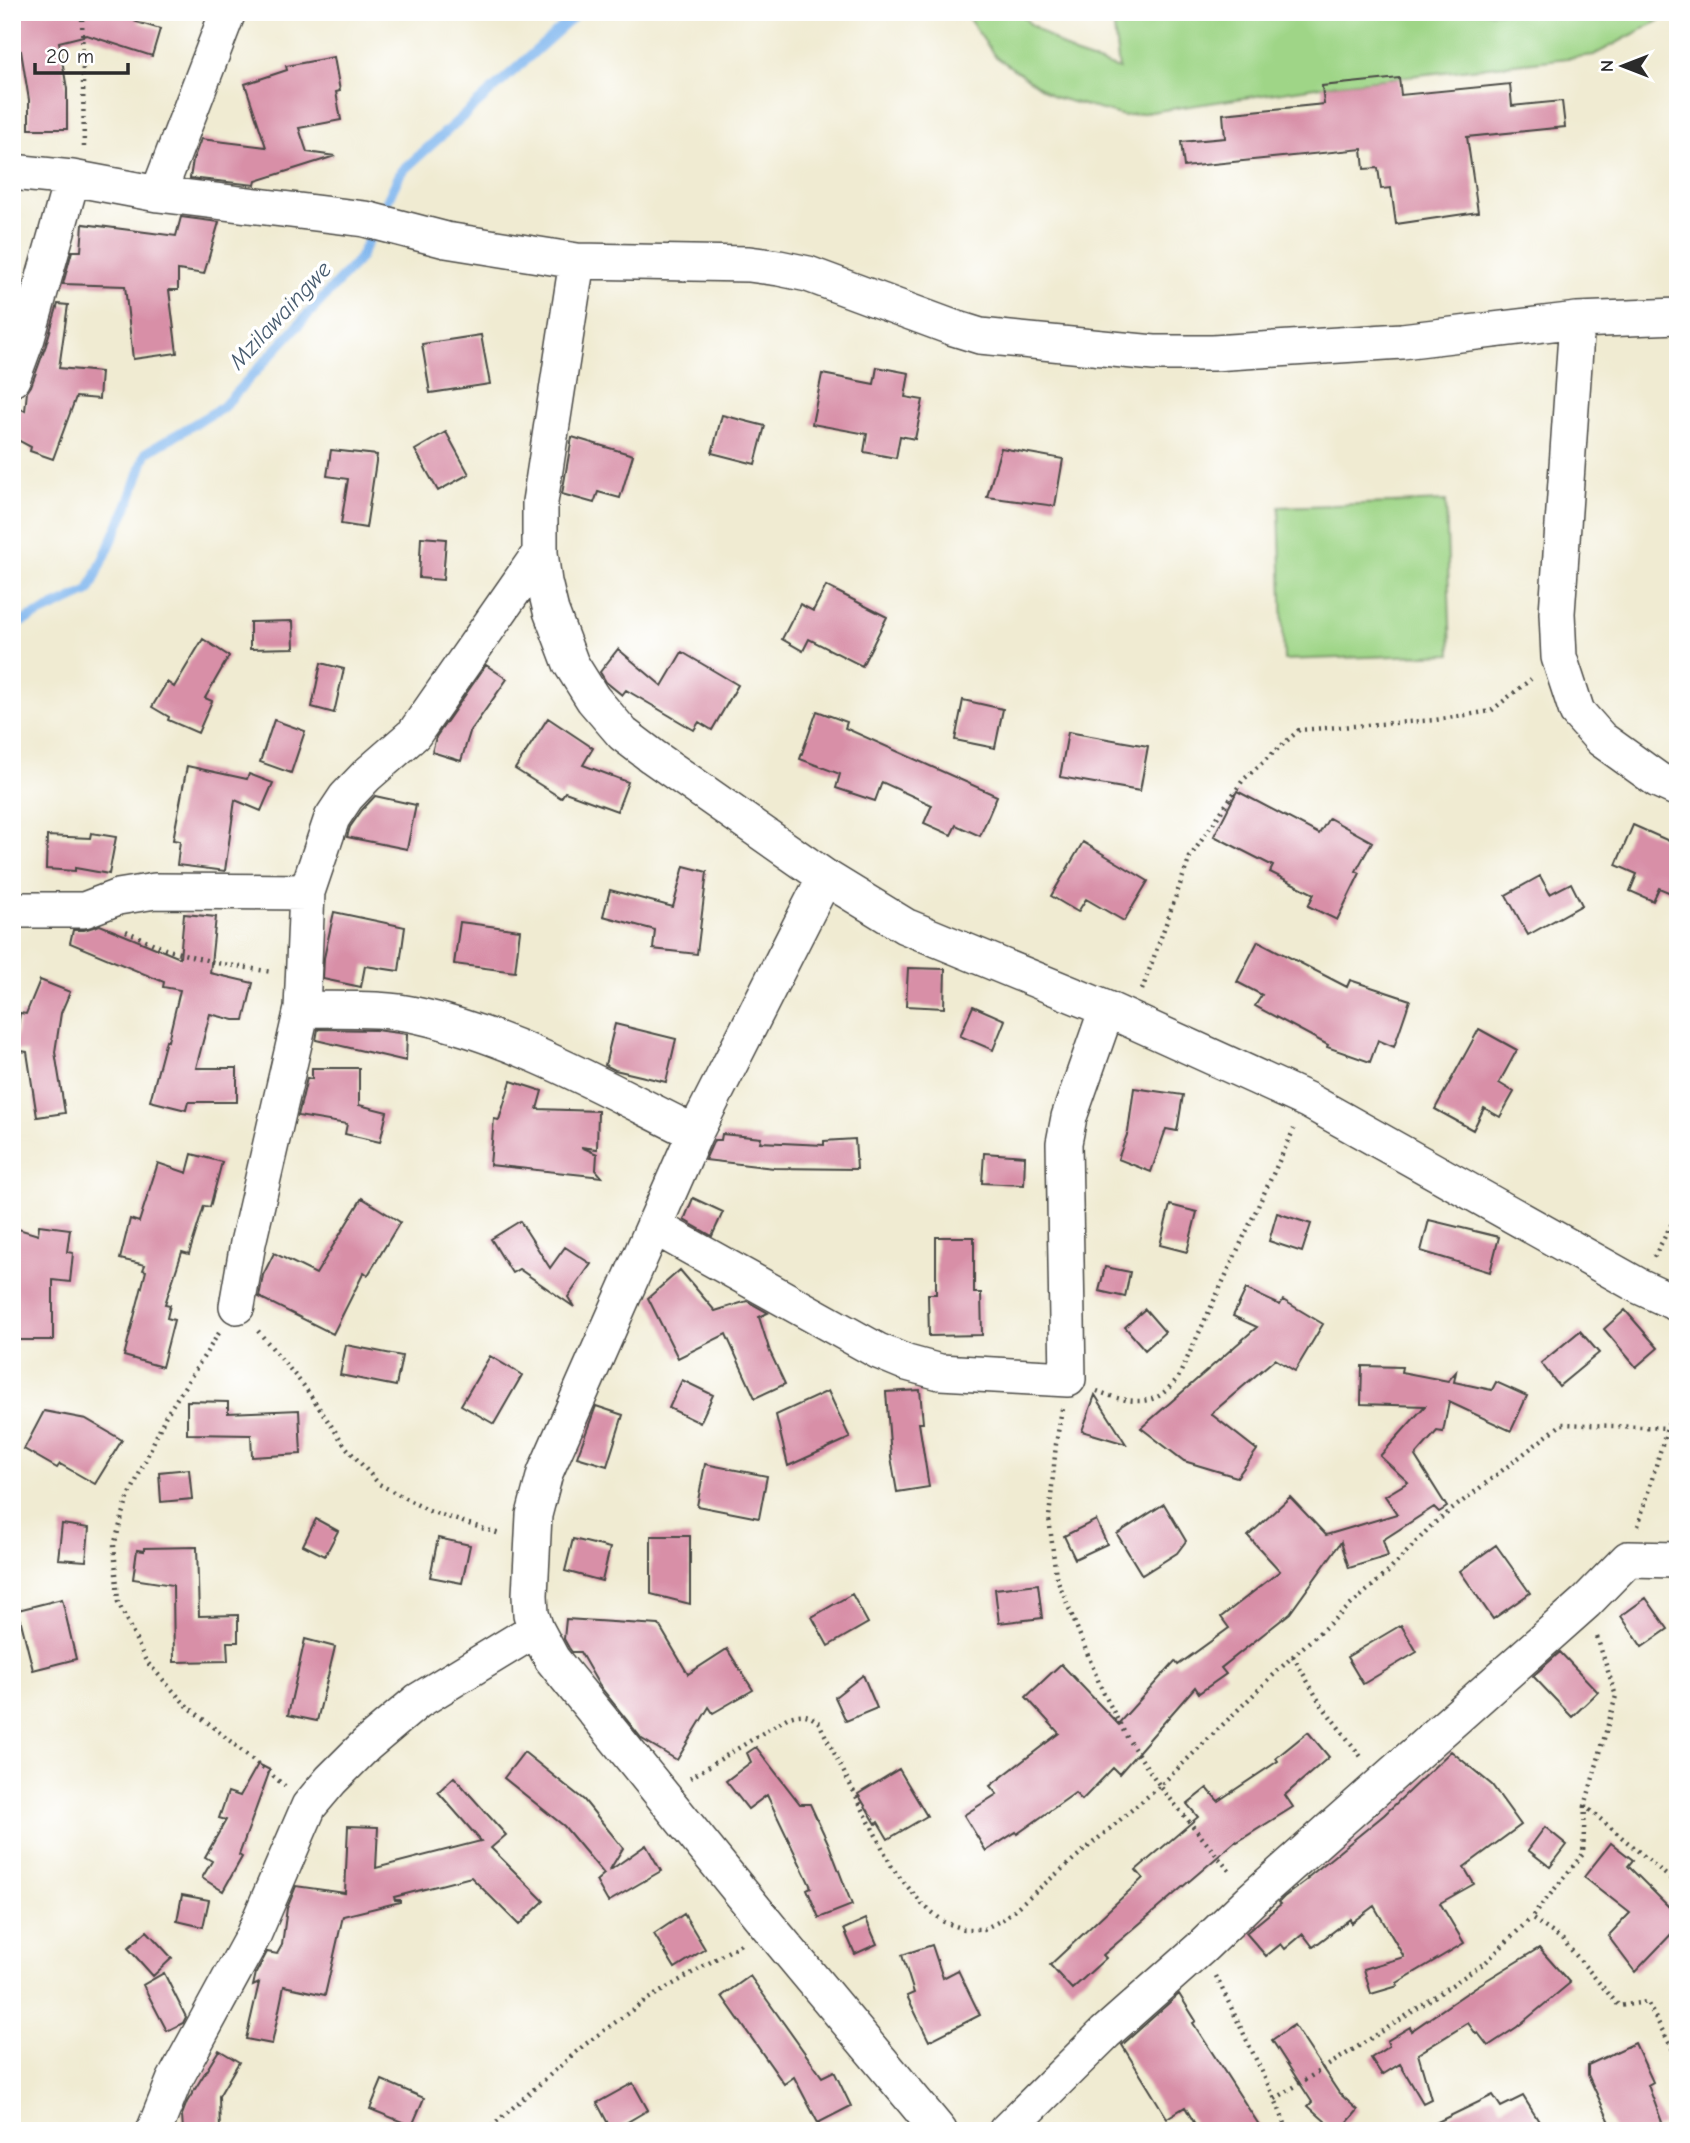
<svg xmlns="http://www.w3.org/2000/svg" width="1690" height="2143" viewBox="0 0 1690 2143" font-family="'Comic Neue',sans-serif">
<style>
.green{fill:#9fd587;stroke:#658059;stroke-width:2}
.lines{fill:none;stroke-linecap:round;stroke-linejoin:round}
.stream{stroke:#7fb6ee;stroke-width:10}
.building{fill:#d88fa7}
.minor-casing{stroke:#494844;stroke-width:38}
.path{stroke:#494844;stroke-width:4.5;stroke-dasharray:2 5;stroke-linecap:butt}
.minor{stroke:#fff;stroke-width:35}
.labels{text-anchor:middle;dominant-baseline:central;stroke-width:7;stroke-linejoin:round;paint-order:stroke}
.water-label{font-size:24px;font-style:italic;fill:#485c6f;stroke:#fff}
</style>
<rect width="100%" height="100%" fill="#fff"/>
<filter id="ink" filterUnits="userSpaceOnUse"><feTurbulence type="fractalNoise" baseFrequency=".0143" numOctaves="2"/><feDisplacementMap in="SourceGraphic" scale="14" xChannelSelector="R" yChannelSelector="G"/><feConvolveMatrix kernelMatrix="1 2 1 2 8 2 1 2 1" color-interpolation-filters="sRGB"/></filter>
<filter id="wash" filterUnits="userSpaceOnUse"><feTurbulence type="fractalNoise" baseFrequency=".00686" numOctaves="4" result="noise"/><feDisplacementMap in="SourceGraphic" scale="28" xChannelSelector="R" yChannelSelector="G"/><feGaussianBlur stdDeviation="1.57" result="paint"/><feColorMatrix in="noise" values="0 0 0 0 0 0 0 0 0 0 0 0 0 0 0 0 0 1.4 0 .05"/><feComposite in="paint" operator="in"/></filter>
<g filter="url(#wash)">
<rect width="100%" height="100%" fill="#f0ebd2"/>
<!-- green -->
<path class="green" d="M 964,12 L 1021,12 L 1028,22 L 1074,54 L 1119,69 L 1112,12 L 1667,12 L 1660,20 L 1594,55 L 1322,86 L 1124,116 L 1054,97 L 995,56 Z
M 1446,501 L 1451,654 L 1284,660 L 1279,507 Z"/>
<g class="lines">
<!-- stream -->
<path class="stream" d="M 12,626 L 89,591 L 130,500 L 146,453 L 223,407 L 359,259 L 401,172 L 579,12"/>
</g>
<g id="blocks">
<!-- building -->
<path class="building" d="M 12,12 L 140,12 L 141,21 L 137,22 L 160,29 L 152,56 L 87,35 L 59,42 L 67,89 L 67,129 L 29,129 L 29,100 L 21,51 L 12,53 Z
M 334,57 L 340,91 L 336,92 L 341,120 L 299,128 L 307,152 L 335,156 L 256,181 L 255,185 L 190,178 L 193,160 L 201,139 L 266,147 L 245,84 L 287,70 L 286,66 Z
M 1399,78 L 1401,95 L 1510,84 L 1512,106 L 1562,101 L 1565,127 L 1467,137 L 1478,212 L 1396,224 L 1391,188 L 1381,189 L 1378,168 L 1364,169 L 1362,149 L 1184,167 L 1181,142 L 1225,138 L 1223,114 L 1324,104 L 1322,86 Z
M 181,217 L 219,222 L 204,274 L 178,270 L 178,290 L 169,290 L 177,353 L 133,359 L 125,286 L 63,284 L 72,251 L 81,251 L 83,224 L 176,236 Z
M 58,304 L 68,305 L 59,368 L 101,372 L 99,399 L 76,397 L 53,459 L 30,451 L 31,447 L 12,437 L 12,404 L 25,411 L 27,392 L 31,386 L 46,345 Z
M 481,335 L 490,384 L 430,393 L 422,344 Z
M 877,367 L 909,373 L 905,397 L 923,400 L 915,439 L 900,436 L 896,458 L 864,452 L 867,434 L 812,424 L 822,374 L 874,384 Z
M 722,415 L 765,426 L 755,464 L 712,453 Z
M 446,432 L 469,474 L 438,491 L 415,450 Z
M 572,437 L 633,455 L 620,498 L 598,492 L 594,503 L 562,494 Z
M 1001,448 L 1063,459 L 1055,506 L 987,497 Z
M 331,450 L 377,455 L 366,528 L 341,524 L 348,479 L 327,476 Z
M 421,537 L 446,539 L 443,580 L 419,578 Z
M 826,586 L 887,617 L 862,666 L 809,639 L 803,651 L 782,639 L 800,604 L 813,611 Z
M 293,621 L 294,648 L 250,649 L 250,622 Z
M 203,639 L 229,656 L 205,698 L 212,701 L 198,733 L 168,720 L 169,717 L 152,707 L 167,682 L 174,687 Z
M 618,649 L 662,686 L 682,652 L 738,685 L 712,730 L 699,722 L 694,730 L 626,690 L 622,695 L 606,682 L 600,672 Z
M 321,663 L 344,669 L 334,713 L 312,707 Z
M 486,665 L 507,679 L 470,732 L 461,761 L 432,752 L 436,737 Z
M 963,700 L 1003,709 L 995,748 L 955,740 Z
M 817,711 L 847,722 L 845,728 L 997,796 L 980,836 L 956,825 L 951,835 L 924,823 L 932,805 L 882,782 L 875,801 L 836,788 L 840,774 L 800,759 Z
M 548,718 L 593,748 L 583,765 L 628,782 L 617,811 L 565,792 L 561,798 L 515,769 Z
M 274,720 L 305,731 L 291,773 L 260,762 Z
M 1068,732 L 1148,746 L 1140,791 L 1060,777 Z
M 187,766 L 247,779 L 249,774 L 273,783 L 261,811 L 235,800 L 225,871 L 177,865 L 180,841 L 173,840 Z
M 1237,791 L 1319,834 L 1329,818 L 1372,842 L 1356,871 L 1360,873 L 1337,920 L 1308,906 L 1314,894 L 1270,872 L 1273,866 L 1214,836 Z
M 375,796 L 416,805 L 407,849 L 347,837 L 350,827 L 362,810 Z
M 1633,825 L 1678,845 L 1678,896 L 1659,888 L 1653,901 L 1630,891 L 1637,874 L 1616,865 Z
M 91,833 L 116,837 L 109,874 L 75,868 L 75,871 L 46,869 L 47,836 L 90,838 Z
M 1083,842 L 1148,881 L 1124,921 L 1086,899 L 1078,912 L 1051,896 Z
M 684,866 L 707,872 L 697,954 L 653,949 L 655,930 L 603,916 L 610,890 L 673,907 Z
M 1540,876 L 1550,894 L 1571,883 L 1582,905 L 1528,935 L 1506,895 Z
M 334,912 L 405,927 L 399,971 L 365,966 L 361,987 L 323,979 L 324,958 Z
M 184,914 L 216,917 L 210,973 L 253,983 L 244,1020 L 234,1020 L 210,1014 L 196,1068 L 237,1068 L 237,1102 L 188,1102 L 186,1110 L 150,1101 L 166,1040 L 168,1041 L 180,990 L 163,987 L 164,982 L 70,943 L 73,930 L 84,930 L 100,925 L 180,958 Z
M 460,922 L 520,930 L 515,972 L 454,964 Z
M 1258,941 L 1347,987 L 1350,980 L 1410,1000 L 1394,1047 L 1378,1040 L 1370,1062 L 1327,1047 L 1328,1045 L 1255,1006 L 1262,995 L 1237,982 Z
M 908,968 L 945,969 L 944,1008 L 906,1006 Z
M 40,980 L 70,992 L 61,1013 L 55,1052 L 65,1113 L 37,1117 L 27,1052 L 14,1050 L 20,1013 L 26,1014 Z
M 973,1006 L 1005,1020 L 993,1050 L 960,1036 Z
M 615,1024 L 676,1039 L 666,1082 L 615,1070 L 605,1065 Z
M 318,1029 L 375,1030 L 407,1034 L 406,1061 L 316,1040 Z
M 1479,1029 L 1517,1050 L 1499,1083 L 1514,1092 L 1500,1117 L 1484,1108 L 1473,1130 L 1435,1109 Z
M 312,1068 L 359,1068 L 359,1105 L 387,1112 L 380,1142 L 345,1134 L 347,1124 L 298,1116 L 307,1078 L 312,1079 Z
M 511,1081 L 542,1091 L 537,1109 L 598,1111 L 597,1149 L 581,1147 L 597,1154 L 596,1170 L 602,1177 L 490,1165 L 494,1119 L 499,1120 Z
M 1134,1088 L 1183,1095 L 1177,1131 L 1166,1129 L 1151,1172 L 1118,1159 L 1128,1132 Z
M 722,1134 L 761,1138 L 760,1142 L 824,1145 L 824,1141 L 855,1139 L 857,1169 L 774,1168 L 705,1160 L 714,1140 L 721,1140 Z
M 984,1153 L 1025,1156 L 1024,1185 L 982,1183 Z
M 192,1154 L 222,1162 L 210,1207 L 204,1206 L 189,1254 L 182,1252 L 165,1304 L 170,1305 L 167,1318 L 174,1320 L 162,1367 L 124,1356 L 146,1271 L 143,1270 L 145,1265 L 120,1259 L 130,1219 L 139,1222 L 158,1163 L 187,1173 Z
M 362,1198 L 400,1222 L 368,1275 L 364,1272 L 333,1334 L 259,1297 L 263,1275 L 274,1253 L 316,1274 Z
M 693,1198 L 723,1212 L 712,1236 L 684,1220 Z
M 1170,1205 L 1197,1212 L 1187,1252 L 1160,1245 Z
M 1277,1213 L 1311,1224 L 1302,1252 L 1269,1241 Z
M 1429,1220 L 1499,1237 L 1490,1272 L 1421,1251 Z
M 520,1221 L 550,1268 L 565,1247 L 591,1264 L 568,1297 L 574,1307 L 519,1269 L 512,1273 L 491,1239 Z
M 39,1225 L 70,1229 L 67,1252 L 73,1253 L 70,1282 L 53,1280 L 53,1340 L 12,1340 L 12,1227 L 38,1235 Z
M 936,1237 L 974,1237 L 974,1293 L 981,1293 L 982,1335 L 929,1336 L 928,1294 L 936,1294 Z
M 1105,1267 L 1130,1272 L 1125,1297 L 1099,1291 Z
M 680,1270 L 715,1311 L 747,1301 L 768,1313 L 759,1317 L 770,1352 L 785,1384 L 755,1398 L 726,1334 L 678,1358 L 648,1298 Z
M 1246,1289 L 1280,1305 L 1283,1300 L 1323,1324 L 1295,1371 L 1275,1359 L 1211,1414 L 1257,1450 L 1237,1477 L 1184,1461 L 1141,1428 L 1257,1327 L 1233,1316 Z
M 1145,1309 L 1165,1332 L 1145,1350 L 1125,1327 Z
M 1625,1310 L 1658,1348 L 1636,1367 L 1604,1329 Z
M 1580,1331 L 1599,1353 L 1559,1386 L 1541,1363 Z
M 346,1345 L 402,1356 L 396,1386 L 340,1375 Z
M 490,1356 L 522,1375 L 494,1424 L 461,1405 Z
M 1362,1366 L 1402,1367 L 1401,1372 L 1448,1381 L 1456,1372 L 1454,1382 L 1492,1390 L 1496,1382 L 1527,1396 L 1511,1431 L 1449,1402 L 1443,1432 L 1437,1431 L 1415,1456 L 1447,1507 L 1439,1512 L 1434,1507 L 1383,1540 L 1388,1556 L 1349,1568 L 1341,1542 L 1290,1613 L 1221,1668 L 1226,1674 L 1199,1693 L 1195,1687 L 1119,1774 L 1113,1768 L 1082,1800 L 1075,1793 L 1017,1834 L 1016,1832 L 986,1851 L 964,1815 L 997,1794 L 990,1786 L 1059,1733 L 1026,1697 L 1061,1664 L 1118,1724 L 1175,1661 L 1178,1665 L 1229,1628 L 1221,1617 L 1280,1571 L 1248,1536 L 1290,1497 L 1326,1535 L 1397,1514 L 1385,1496 L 1408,1482 L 1380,1456 L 1425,1406 L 1361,1404 Z
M 682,1380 L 713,1395 L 700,1423 L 669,1408 Z
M 920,1390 L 923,1423 L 919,1423 L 929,1487 L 897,1492 L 891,1457 L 886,1392 Z
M 828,1391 L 850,1438 L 788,1466 L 776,1415 Z
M 1095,1395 L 1126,1444 L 1082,1431 Z
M 187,1401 L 228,1402 L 228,1413 L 299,1410 L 301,1454 L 252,1457 L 251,1435 L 187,1434 Z
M 596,1406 L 623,1415 L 607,1466 L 577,1457 Z
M 44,1411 L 86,1419 L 122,1440 L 95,1484 L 60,1464 L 57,1468 L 24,1449 Z
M 705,1464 L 767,1476 L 759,1518 L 697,1506 Z
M 189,1469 L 192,1499 L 161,1502 L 159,1472 Z
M 1164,1504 L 1186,1541 L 1177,1553 L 1142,1575 L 1117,1534 Z
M 316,1519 L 338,1531 L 325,1556 L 303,1545 Z
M 1096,1520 L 1107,1544 L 1075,1559 L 1064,1536 Z
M 62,1524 L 89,1528 L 86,1561 L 58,1559 Z
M 651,1536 L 690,1536 L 690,1604 L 651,1594 Z
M 438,1538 L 470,1545 L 462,1583 L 430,1577 Z
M 573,1539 L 610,1548 L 602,1581 L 565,1571 Z
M 1496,1545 L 1530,1593 L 1493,1619 L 1460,1571 Z
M 197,1547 L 199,1616 L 238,1615 L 238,1642 L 227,1642 L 228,1661 L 174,1662 L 173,1585 L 133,1579 L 137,1550 L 144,1551 L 144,1548 Z
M 1038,1584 L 1042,1618 L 999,1623 L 995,1589 Z
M 852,1594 L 868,1623 L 828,1646 L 812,1617 Z
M 1646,1598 L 1668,1629 L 1642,1647 L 1621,1616 Z
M 62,1599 L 76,1659 L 33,1670 L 18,1610 Z
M 566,1619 L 659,1625 L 688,1674 L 727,1649 L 753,1690 L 713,1713 L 709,1707 L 677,1760 L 642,1739 L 599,1685 L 580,1652 L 572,1652 L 569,1648 L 564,1639 Z
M 1401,1625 L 1417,1652 L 1363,1684 L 1347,1657 Z
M 305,1639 L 335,1647 L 317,1721 L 288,1715 Z
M 1560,1652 L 1598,1692 L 1572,1717 L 1533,1676 Z
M 863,1675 L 877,1708 L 846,1721 L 835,1697 Z
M 1308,1732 L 1329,1757 L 1285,1795 L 1293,1807 L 1237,1842 L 1236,1841 L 1103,1955 L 1106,1958 L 1072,1989 L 1050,1965 L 1143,1878 L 1136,1870 L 1198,1817 L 1187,1804 L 1207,1788 L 1218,1801 L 1278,1761 L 1276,1758 Z
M 756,1747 L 800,1804 L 810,1804 L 829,1845 L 852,1905 L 819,1918 L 807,1889 L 811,1887 L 767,1795 L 748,1809 L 726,1781 L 751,1762 L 747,1753 Z
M 1451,1751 L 1492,1785 L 1521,1825 L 1464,1867 L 1474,1884 L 1440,1903 L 1464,1943 L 1397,1983 L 1398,1986 L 1371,1994 L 1364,1969 L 1404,1957 L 1374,1906 L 1351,1923 L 1350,1919 L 1313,1947 L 1303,1934 L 1285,1949 L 1281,1944 L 1266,1956 L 1246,1933 L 1281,1904 L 1279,1902 L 1284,1897 L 1308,1879 L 1307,1878 L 1384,1815 Z
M 524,1752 L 584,1800 L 623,1848 L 609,1871 L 646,1845 L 661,1871 L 608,1902 L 596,1881 L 604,1874 L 564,1826 L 504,1778 Z
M 258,1764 L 270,1770 L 239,1855 L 242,1857 L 223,1891 L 202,1878 L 212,1861 L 205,1857 L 226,1820 L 219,1818 L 228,1792 L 240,1796 Z
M 899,1769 L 927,1816 L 888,1839 L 878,1822 L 876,1824 L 858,1794 Z
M 454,1777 L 506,1835 L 491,1848 L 544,1901 L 519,1925 L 471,1877 L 394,1897 L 395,1900 L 400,1900 L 400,1902 L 343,1916 L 325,1995 L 284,1986 L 272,2044 L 246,2039 L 259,1983 L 253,1986 L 256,1973 L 267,1952 L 277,1954 L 282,1945 L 287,1908 L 296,1886 L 345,1893 L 348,1826 L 378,1827 L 376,1868 L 481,1841 L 438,1792 Z
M 1545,1827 L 1567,1845 L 1550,1867 L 1528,1850 Z
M 1611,1843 L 1633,1860 L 1628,1866 L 1678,1916 L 1678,1927 L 1635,1972 L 1608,1936 L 1630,1913 L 1584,1877 Z
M 182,1895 L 209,1900 L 203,1927 L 177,1921 Z
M 684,1914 L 705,1949 L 675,1968 L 654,1934 Z
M 866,1919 L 877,1944 L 855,1954 L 844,1929 Z
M 147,1931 L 172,1958 L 153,1976 L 128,1948 Z
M 932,1945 L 943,1978 L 958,1970 L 980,2015 L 929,2041 L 907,1996 L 914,1993 L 902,1955 Z
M 1539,1948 L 1570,1983 L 1517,2027 L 1488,2046 L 1478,2033 L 1476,2034 L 1468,2023 L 1418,2054 L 1431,2099 L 1423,2103 L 1400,2064 L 1382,2075 L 1371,2058 L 1389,2046 L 1387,2041 L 1410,2027 L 1411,2031 L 1477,1986 Z
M 164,1973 L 186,2017 L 183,2023 L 167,2031 L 143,1985 Z
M 750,1976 L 822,2077 L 834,2071 L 851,2106 L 818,2123 L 794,2077 L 784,2084 L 722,1996 Z
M 1179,1994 L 1196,2021 L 1193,2023 L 1263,2131 L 1199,2131 L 1185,2107 L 1167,2118 L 1122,2045 Z
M 1294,2025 L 1339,2093 L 1358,2110 L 1340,2131 L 1336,2131 L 1308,2106 L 1312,2102 L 1272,2040 Z
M 1635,2043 L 1653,2082 L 1648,2085 L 1663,2125 L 1649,2131 L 1614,2131 L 1588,2075 L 1588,2065 Z
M 219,2050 L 239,2062 L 219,2096 L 220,2131 L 183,2131 L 182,2115 L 187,2102 Z
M 382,2080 L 424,2098 L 412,2126 L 370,2109 Z
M 633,2083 L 648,2110 L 612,2131 L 597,2103 Z
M 1493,2095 L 1501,2107 L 1523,2096 L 1545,2131 L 1419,2131 Z"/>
</g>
</g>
<g filter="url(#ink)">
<use href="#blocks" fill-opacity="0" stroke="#494844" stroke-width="2"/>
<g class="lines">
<defs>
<path id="minor" d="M 12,172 L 72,178 L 158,194 L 365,219 L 446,240 L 577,261 L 749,264 L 779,268 L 808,274 L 951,327 L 980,336 L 1154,353 L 1213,353 L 1402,341 L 1577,320 L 1678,316
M 158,194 L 228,12
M 577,261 L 540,502 L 540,553 L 544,582 L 551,611 L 571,664 L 593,699 L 623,734 L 652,756 L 825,877 L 905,926 L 1107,1009 L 1307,1100 L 1639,1286 L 1678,1304
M 1577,320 L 1557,613 L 1559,657 L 1577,712 L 1601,739 L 1658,780 L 1678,789
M 12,379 L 27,338 L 72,178
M 825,877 L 695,1133 L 545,1473 L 534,1515 L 530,1595 L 531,1614 L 536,1629 L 552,1659 L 769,1927 L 939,2131
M 12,910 L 84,910 L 118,897 L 155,891 L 307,892
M 302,1009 C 340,1010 382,1007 420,1016 C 518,1038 606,1089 695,1133
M 655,1227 L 878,1351 L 907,1363 L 940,1372 L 1068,1379 L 1064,1143 L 1069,1117 L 1107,1009
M 237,1306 L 248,1243 L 302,1009 L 307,892 L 332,818 L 346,797 L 367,775 L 414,734 L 540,553
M 154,2131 L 174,2081 L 252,1938 L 309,1806 L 331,1780 L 366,1745 L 418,1701 L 536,1629
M 1006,2131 L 1105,2033 L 1202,1947 L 1252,1899 L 1586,1602 L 1628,1559 L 1678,1560"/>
</defs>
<!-- minor casing -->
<use href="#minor" class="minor-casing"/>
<!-- path -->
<path class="path" d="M 82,12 L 84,148
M 126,931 L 165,949 L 217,963 L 272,972
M 1142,990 L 1190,857 L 1243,780 L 1299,730 L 1435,720 L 1491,711 L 1531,679
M 1654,1257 L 1678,1212
M 258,1331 L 304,1386 L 346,1447 L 379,1484 L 429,1511 L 500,1534
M 219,1333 L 165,1417 L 127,1501 L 114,1545 L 118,1602 L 146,1661 L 186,1705 L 285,1786
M 1097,1391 C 1115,1398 1138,1406 1157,1397 C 1165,1393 1172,1384 1178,1378 L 1294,1129
M 1062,1409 L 1056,1444 L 1049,1518 L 1056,1576 L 1102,1690 L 1129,1741 L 1160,1786 L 1231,1873
M 1638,1526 L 1667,1428 L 1678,1400
M 1597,1637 L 1616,1696 L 1585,1806 L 1678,1885
M 1293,1656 L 1320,1703 L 1362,1758
M 690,1778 L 787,1718 C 802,1713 807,1713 819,1723 L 893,1869 L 922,1904 L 944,1922 L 964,1929 L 984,1929 L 1002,1920 L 1160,1786 L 1293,1656 L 1388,1572 L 1432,1525 L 1562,1424 L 1667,1428
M 1585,1806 L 1583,1854 L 1531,1918 L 1562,1939 L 1619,2006 L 1647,2002 L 1678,2059
M 1216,1976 L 1275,2099 L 1288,2131
M 1275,2099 L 1403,2018 L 1486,1962 L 1531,1918
M 486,2131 L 583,2046 L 643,2002 L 741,1944"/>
<!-- minor -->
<use href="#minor" class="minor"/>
</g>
</g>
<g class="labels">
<!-- water labels -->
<g class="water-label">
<text transform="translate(280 315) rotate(-47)">Mzilawaingwe</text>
</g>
</g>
<!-- margin -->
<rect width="1690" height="2143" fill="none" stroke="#fff" stroke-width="42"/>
<!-- north arrow -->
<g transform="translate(1623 66) rotate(270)" stroke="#ffffff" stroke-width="5" paint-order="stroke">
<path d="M0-5L12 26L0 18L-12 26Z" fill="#2b2b2b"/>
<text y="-10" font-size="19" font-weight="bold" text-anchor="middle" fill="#2b2b2b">N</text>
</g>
<!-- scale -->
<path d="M35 63v10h93v-10" fill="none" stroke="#2b2b2b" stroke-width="3.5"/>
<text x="46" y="63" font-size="21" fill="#2b2b2b" stroke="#ffffff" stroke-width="5" paint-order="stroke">20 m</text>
</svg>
